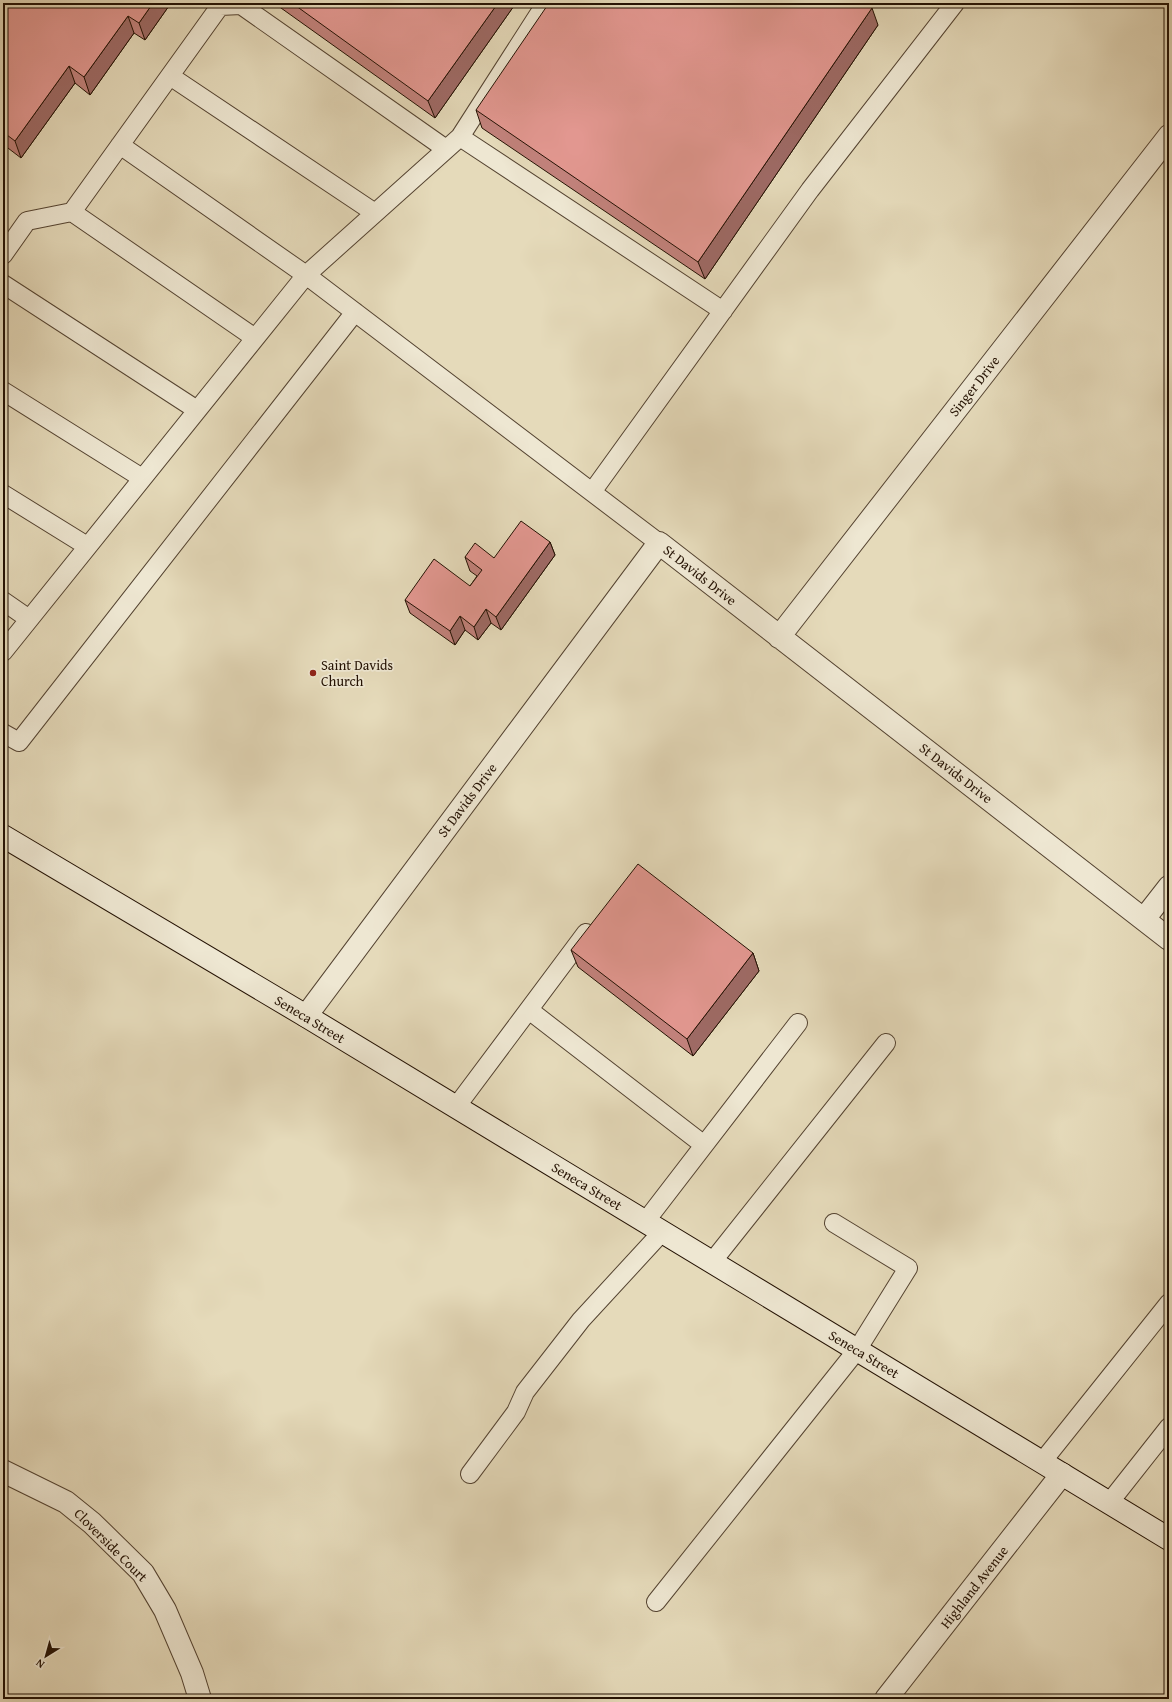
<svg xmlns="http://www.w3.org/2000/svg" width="1172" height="1702" viewBox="0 0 1172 1702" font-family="'Gentium Book Plus',serif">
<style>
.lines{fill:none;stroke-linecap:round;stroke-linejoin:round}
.lane-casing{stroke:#544331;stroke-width:20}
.street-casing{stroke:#544331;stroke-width:24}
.secondary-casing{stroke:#231103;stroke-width:24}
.lane{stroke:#eee7d2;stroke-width:18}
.street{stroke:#eee7d2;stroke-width:22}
.secondary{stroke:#eee7d2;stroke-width:22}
.wall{fill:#c2827c;stroke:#231103}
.shaded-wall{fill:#9e6a65;stroke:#231103}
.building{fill:#e29790;stroke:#231103}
.poi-dot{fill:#8f2418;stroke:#eee7d2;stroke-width:1.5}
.labels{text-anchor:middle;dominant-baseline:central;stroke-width:3.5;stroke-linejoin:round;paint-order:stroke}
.street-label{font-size:14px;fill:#231103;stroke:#eee7d2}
.poi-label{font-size:14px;fill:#231103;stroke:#eee7d2;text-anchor:start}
</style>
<rect width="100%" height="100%" fill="#e5daba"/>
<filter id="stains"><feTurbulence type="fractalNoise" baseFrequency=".005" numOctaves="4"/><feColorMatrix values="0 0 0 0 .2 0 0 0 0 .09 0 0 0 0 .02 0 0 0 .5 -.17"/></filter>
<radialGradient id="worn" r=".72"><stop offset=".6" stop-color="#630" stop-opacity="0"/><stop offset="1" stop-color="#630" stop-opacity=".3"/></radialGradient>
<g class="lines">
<defs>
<path id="lane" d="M 170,76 L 375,213
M 460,137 L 546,3
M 120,145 L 306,275 L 460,137 L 723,311
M 72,212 L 255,338
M 3,255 L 27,221 L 72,212 L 220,6 L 241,5 L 446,149
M 3,284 L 197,410
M 3,391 L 142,478
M 592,492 L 810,190 L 955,3
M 3,494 L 87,546
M 3,601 L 29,619
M 3,652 L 306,275 L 659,543
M 3,733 L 19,742 L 355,312
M 529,1010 L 704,1145
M 456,1107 L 586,933
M 645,1222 L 798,1023
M 712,1262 L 886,1043
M 1042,1462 L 1169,1303
M 470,1474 L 516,1412 L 525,1392 L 581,1320 L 662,1232
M 1109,1503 L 1169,1427
M 656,1602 L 857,1350 L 908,1268 L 834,1223"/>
<path id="street" d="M 779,637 L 1169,136
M 1144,919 L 1169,887
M 306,1016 L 659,543 L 1169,939
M 3,1471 L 66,1502 L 92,1523 L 143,1573 L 165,1610 L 192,1673 L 200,1699
M 886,1699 L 1062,1474"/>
<path id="secondary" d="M 3,836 L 306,1016 L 1169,1539"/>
</defs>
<!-- lane casing -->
<use href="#lane" class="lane-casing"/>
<!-- street casing -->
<use href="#street" class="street-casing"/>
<!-- secondary casing -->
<use href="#secondary" class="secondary-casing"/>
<!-- lane -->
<use href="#lane" class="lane"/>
<!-- street -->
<use href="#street" class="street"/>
<!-- secondary -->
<use href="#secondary" class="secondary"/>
</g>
<!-- wall -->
<path class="wall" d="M 3,3 L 171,3 L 145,40 L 134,33 L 90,95 L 75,83 L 21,158 L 4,145 L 3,146 Z
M 274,3 L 516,3 L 435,118 Z
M 878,25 L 705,279 L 482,128 L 476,110 Z
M 550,542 L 555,555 L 501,630 L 491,623 L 478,640 L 465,630 L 455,645 L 410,613 L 405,600 L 470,586 L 477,576 L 470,571 L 465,557 L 494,558 Z
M 571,950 L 753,953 L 759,971 L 693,1056 L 578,967 Z"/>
<!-- shaded-wall -->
<path class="shaded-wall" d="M 153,3 L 171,3 L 145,40 L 139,23 Z
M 498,3 L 516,3 L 435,118 L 428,101 Z
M 872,8 L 878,25 L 705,279 L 698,262 Z
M 128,16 L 134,33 L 90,95 L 84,77 Z
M 69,66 L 75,83 L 21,158 L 15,141 Z
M 550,542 L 555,555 L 501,630 L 496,617 Z
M 486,609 L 491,623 L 478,640 L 474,627 Z
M 460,616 L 465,630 L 455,645 L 450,631 Z
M 753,953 L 759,971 L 693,1056 L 687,1039 Z"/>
<!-- building -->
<path class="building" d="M 3,3 L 153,3 L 139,23 L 128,16 L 84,77 L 69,66 L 15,141 L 3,132 Z
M 292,3 L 498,3 L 428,101 Z
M 549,3 L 865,3 L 872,8 L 698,262 L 476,110 Z
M 521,521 L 550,542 L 496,617 L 486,609 L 474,627 L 460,616 L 450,631 L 405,600 L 434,559 L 470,586 L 482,570 L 465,557 L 475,543 L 494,558 Z
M 638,864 L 753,953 L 687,1039 L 571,950 Z"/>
<!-- markers -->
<circle class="poi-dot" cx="313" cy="673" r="4"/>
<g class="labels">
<!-- street labels -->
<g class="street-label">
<text transform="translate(974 386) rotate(-52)">Singer Drive</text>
<text transform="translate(700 575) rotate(38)">St Davids Drive</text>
<text transform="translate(956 773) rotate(38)">St Davids Drive</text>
<text transform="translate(467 800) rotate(-53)">St Davids Drive</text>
<text transform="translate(310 1019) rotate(31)">Seneca Street</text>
<text transform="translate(587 1186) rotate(31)">Seneca Street</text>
<text transform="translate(864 1354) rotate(31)">Seneca Street</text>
<text transform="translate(111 1545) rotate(45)">Cloverside Court</text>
<text transform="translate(974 1587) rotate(-52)">Highland Avenue</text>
</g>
<!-- poi labels -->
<g class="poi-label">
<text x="321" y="665">Saint Davids<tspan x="321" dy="16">Church</tspan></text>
</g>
</g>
<!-- margin -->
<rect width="1172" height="1702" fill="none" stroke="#e5daba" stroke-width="16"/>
<rect x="4" y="4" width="1164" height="1694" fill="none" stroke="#231103" stroke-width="2"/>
<rect x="8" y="8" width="1156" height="1686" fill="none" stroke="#231103"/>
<!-- north arrow -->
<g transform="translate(46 1656) rotate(217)" stroke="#eee7d2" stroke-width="3" paint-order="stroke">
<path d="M0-3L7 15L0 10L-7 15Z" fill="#231103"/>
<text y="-6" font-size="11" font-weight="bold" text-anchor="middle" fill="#231103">N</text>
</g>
<rect width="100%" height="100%" filter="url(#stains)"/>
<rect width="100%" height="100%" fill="url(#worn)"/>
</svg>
